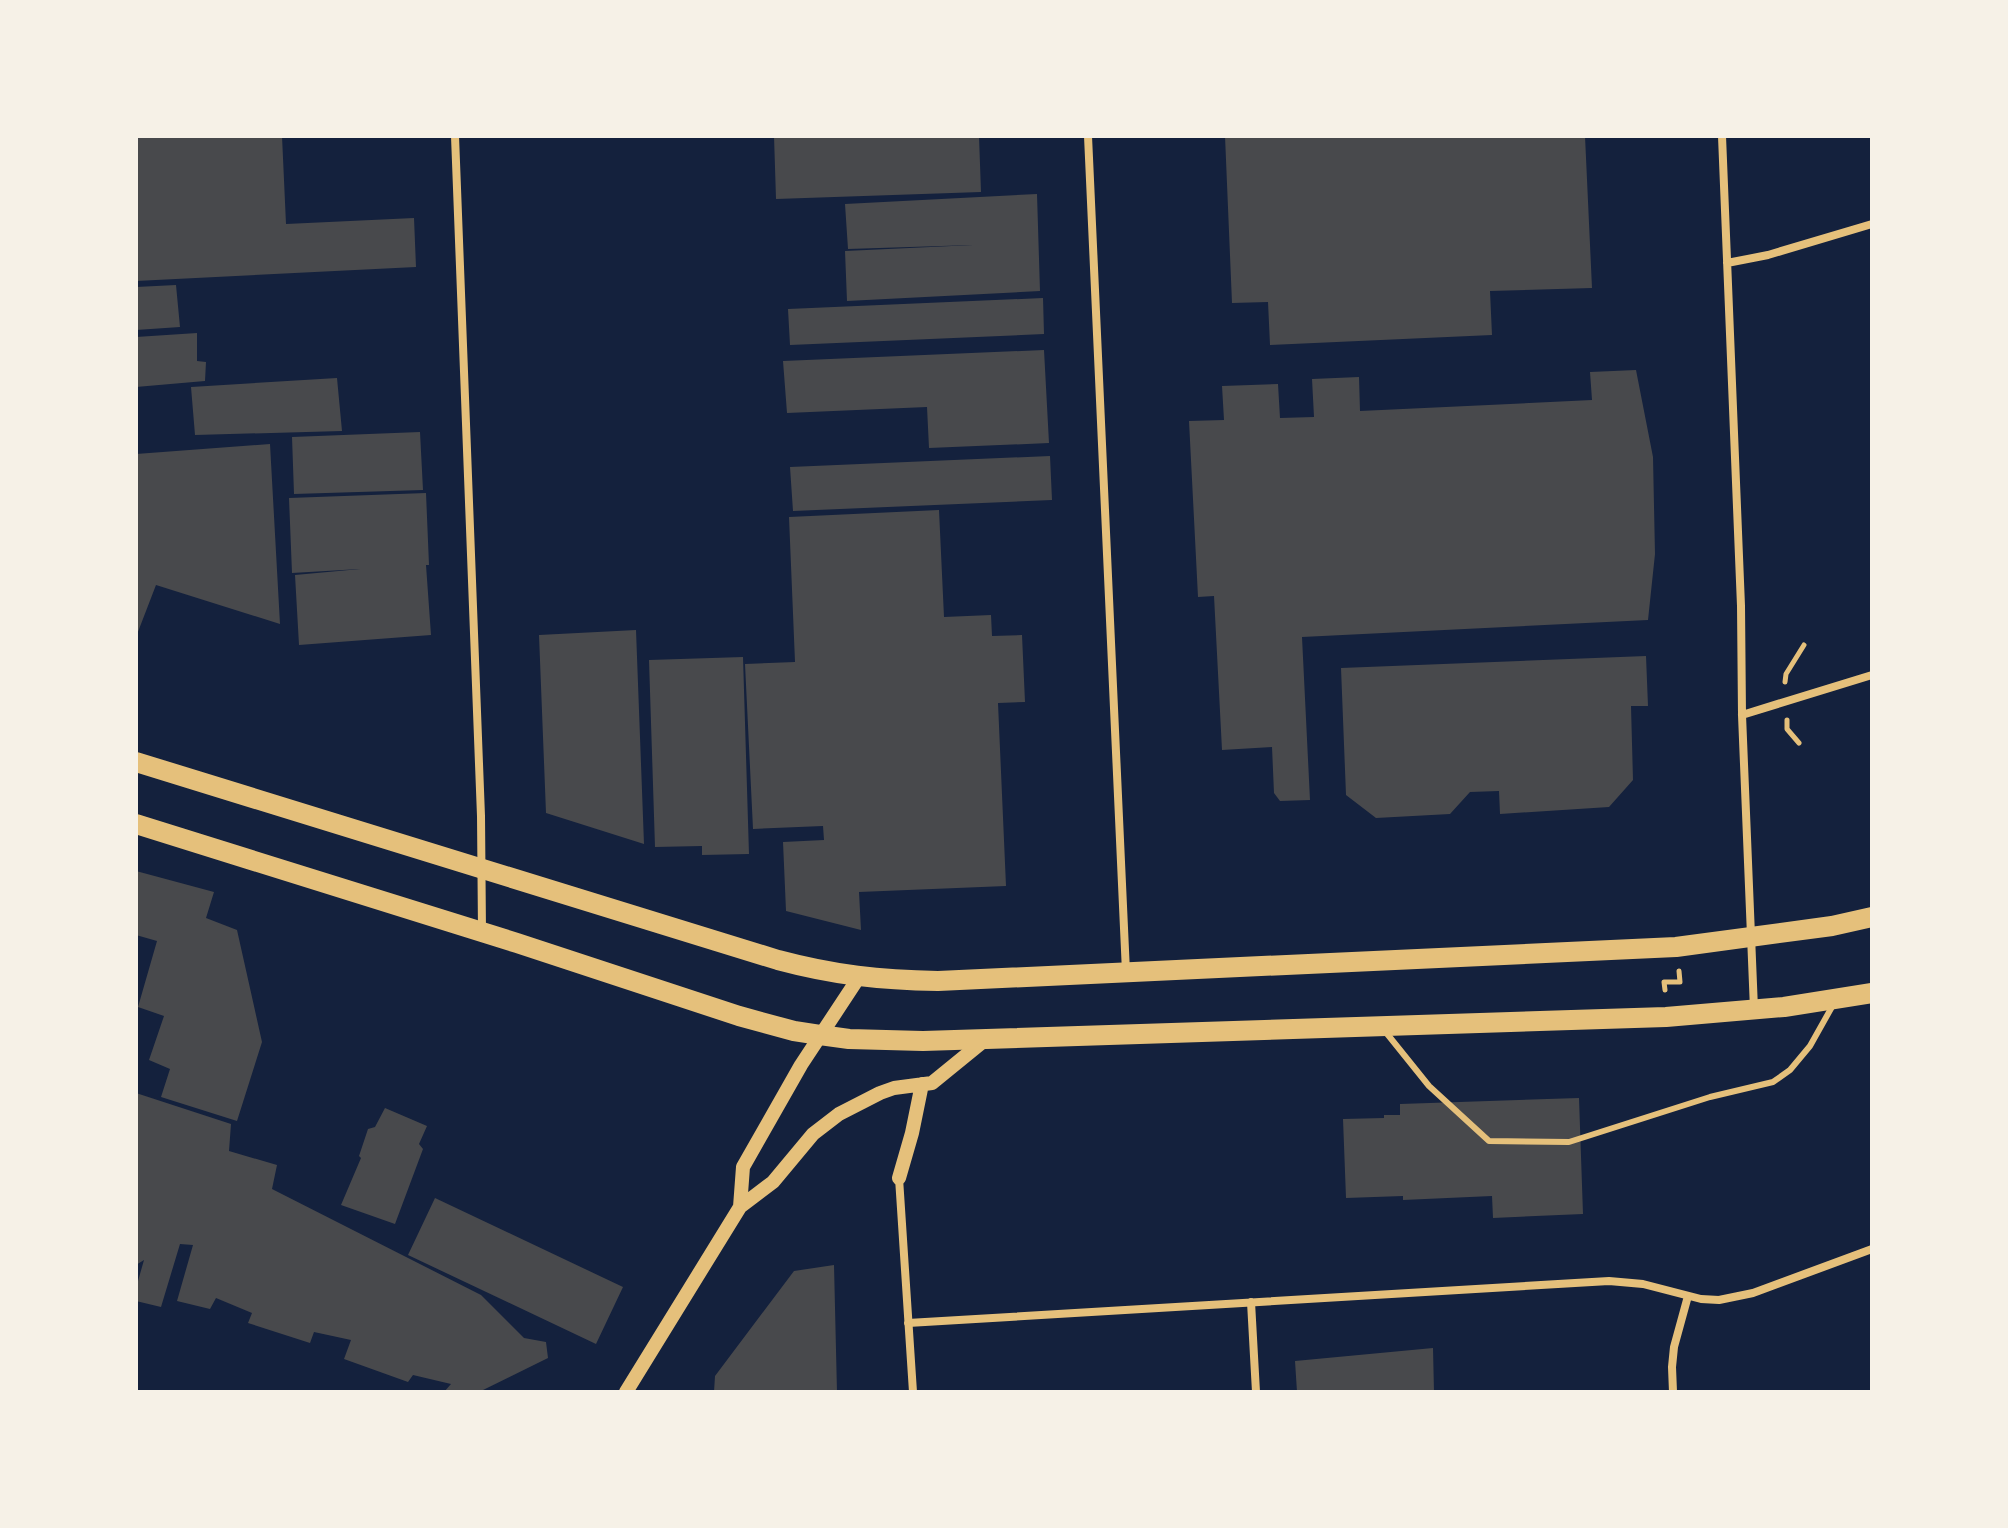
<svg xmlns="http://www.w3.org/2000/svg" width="2008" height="1528" viewBox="0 0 2008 1528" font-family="'Fira Sans Condensed',sans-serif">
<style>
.building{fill:#48494c}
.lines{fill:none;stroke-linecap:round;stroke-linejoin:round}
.path{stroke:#e5c07b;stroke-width:5}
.service{stroke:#e5c07b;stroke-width:6}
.minor{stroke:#e5c07b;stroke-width:8}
.tertiary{stroke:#e5c07b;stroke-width:14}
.primary{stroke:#e5c07b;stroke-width:20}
</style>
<rect width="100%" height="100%" fill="#14213d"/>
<!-- building -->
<path class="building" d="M 136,136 L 282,136 L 286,224 L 414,218 L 416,267 L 136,281 Z
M 774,136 L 979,136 L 981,192 L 776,199 Z
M 1225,136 L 1585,136 L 1592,288 L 1490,291 L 1492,335 L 1270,345 L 1268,302 L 1232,303 Z
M 1037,194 L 1040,291 L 847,301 L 845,251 L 973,245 L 848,249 L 845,204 Z
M 176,285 L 180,327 L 136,330 L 136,287 Z
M 1043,298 L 1044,334 L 790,345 L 788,309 Z
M 197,333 L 197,361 L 206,362 L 205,381 L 136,387 L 136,337 Z
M 1044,350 L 1049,443 L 929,448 L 927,407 L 787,413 L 783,361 Z
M 1636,370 L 1653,457 L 1655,554 L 1648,620 L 1302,637 L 1310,800 L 1280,801 L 1274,793 L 1272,747 L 1222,750 L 1214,596 L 1198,597 L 1189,421 L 1224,420 L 1222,386 L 1278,384 L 1280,418 L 1314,417 L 1312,379 L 1359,377 L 1360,411 L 1592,400 L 1590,372 Z
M 337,378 L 342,431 L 195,435 L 191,387 Z
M 420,432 L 423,490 L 294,494 L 292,437 Z
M 270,444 L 280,624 L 156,585 L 136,637 L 136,454 Z
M 1050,456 L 1052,500 L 793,511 L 790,467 Z
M 426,493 L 429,565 L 426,565 L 431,635 L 299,645 L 295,575 L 360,569 L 292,573 L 289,498 Z
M 939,510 L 944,617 L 991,615 L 992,636 L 1022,635 L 1025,702 L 998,703 L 1006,886 L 859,892 L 861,930 L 786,911 L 783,842 L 824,840 L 823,826 L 753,829 L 745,664 L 795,662 L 789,517 Z
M 636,630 L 644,844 L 546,813 L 539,635 Z
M 1646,656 L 1648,706 L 1631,706 L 1633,780 L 1609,807 L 1500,814 L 1499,791 L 1470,792 L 1450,814 L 1376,818 L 1346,795 L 1341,668 Z
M 743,657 L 749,854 L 702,855 L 702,846 L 655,847 L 649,660 Z
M 136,871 L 214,892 L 206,918 L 237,930 L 262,1042 L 237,1121 L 161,1097 L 170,1069 L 149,1060 L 164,1016 L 138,1007 L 157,941 L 136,935 Z
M 136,1093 L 231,1124 L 229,1151 L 277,1165 L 272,1189 L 481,1295 L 524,1338 L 546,1342 L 548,1358 L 479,1392 L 444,1392 L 451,1384 L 413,1375 L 408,1382 L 344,1359 L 351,1340 L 314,1332 L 310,1343 L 248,1323 L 252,1313 L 216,1298 L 210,1309 L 177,1301 L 193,1245 L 180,1244 L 161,1307 L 136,1301 L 136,1288 L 144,1260 L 136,1265 Z
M 1579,1098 L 1583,1214 L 1493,1218 L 1492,1196 L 1403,1200 L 1403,1196 L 1346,1198 L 1343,1119 L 1384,1118 L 1384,1115 L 1400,1115 L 1400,1104 Z
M 385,1108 L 427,1126 L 419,1144 L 423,1149 L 395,1224 L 341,1205 L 361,1158 L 359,1156 L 368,1129 L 375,1127 Z
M 435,1198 L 623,1287 L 596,1344 L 408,1255 Z
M 834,1265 L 837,1392 L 714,1392 L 715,1376 L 794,1271 Z
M 1433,1348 L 1434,1392 L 1297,1392 L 1295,1361 Z"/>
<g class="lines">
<!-- path -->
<path class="path" d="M 1785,682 L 1786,674 L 1804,645
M 1787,720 L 1787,729 L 1799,743
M 1665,990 L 1664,982 L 1680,982 L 1679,971"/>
<!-- service -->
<path class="service" d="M 1384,1030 L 1429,1086 L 1489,1141 L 1569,1142 L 1710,1097 L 1773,1082 L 1790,1070 L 1810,1046 L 1833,1005"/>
<!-- minor -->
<path class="minor" d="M 455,136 L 481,816 L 482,932
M 1088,136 L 1126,972
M 1722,136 L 1741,606 L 1742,715 L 1754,1009
M 1727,263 L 1768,255 L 1872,224
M 1742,715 L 1872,675
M 899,1178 L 913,1392
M 1251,1302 L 1256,1392
M 908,1323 L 1609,1281 L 1643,1284 L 1701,1299 L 1719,1300 L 1753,1293 L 1872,1249
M 1673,1392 L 1672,1367 L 1674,1347 L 1688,1296"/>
<!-- tertiary -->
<path class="tertiary" d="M 899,1178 L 912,1133 L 922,1084
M 740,1207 L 743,1167 L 801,1065 L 859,977
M 626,1392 L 740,1207 L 773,1182 L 813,1134 L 839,1114 L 880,1093 L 894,1088 L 932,1083 L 986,1039"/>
<!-- primary -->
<path class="primary" d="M 136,762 L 778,960 C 834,975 880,980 938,981 L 1676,947 L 1832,926 L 1872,917
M 136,824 L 517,943 L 739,1016 L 794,1031 L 820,1035 L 849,1039 L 923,1041 L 1666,1017 L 1784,1007 L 1872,993"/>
</g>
<!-- border -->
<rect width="2008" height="1528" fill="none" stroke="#f6f1e7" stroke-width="276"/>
</svg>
